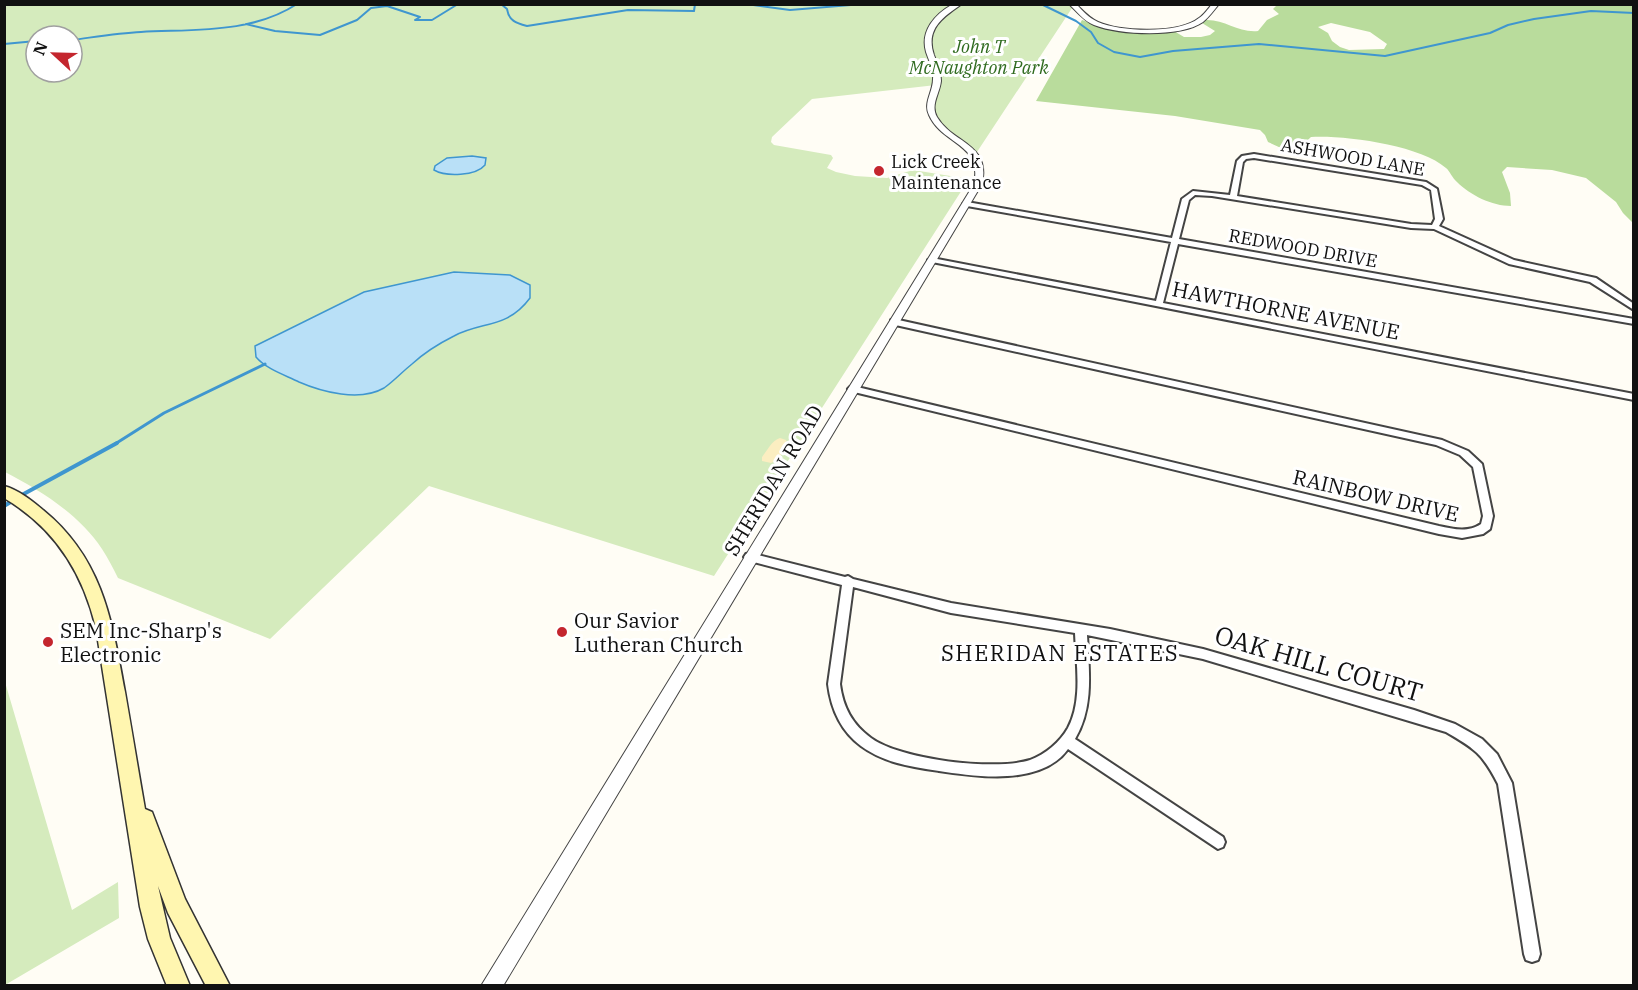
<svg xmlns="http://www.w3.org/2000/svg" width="1638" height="990" viewBox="0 0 1638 990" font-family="'IBM Plex Serif',serif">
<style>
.green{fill:#d5ebbd;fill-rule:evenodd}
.forest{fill:#b9dc9c;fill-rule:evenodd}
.sand{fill:#fbeec1}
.water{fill:#b9e0f7;stroke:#3f96cf;stroke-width:1.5}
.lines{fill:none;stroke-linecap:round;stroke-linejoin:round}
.stream-far2{stroke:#3f96cf;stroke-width:2}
.stream-far1{stroke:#3f96cf;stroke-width:3}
.stream{stroke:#3f96cf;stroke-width:4}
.minor-casing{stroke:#444;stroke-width:4}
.tertiary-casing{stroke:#444;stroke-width:2}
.secondary-casing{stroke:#333;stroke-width:3}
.minor{fill:#fff;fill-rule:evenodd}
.tertiary{fill:#fff;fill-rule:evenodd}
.secondary{fill:#fff6b0;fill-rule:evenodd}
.poi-dot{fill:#c4262e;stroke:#fff;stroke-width:2}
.labels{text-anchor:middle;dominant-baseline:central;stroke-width:6;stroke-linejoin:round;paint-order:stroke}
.far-park-label{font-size:18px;font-style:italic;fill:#2f6b1f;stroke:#fff}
.far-street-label{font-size:18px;fill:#111;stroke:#fff}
.far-poi-label{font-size:18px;fill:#111;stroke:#fff;text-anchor:start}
.street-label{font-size:21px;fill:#111;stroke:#fff}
.poi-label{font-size:21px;fill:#111;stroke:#fff;text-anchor:start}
.neighbourhood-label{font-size:22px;letter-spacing:1.5px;fill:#111;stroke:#fff}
.near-street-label{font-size:26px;fill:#111;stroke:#fff}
</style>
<rect width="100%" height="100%" fill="#fffdf5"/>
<!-- green -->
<path class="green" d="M 5,5 L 1074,5 L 975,155 L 933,118 L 936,85 L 812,99 L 772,137 L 771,142 L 774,145 L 831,155 L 833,158 L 827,168 L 836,172 L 855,176 L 887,178 L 913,170 L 969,179 L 714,576 L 429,486 L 270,639 L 118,578 C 113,568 108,558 102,549 C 80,515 40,490 5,472 ZM 36,36 L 72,36 L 72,72 L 36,72 Z
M 5,682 L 72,910 L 118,882 L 119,918 L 5,985 Z"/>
<!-- forest -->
<path class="forest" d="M 1277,5 L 1633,5 L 1633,223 L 1623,213 L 1616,202 L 1586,178 L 1552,170 L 1507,167 L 1502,172 L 1510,193 L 1511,206 C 1492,206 1470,195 1457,182 C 1452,178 1450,171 1446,168 C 1420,145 1344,135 1311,137 L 1298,149 L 1281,148 L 1268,142 L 1265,135 L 1260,130 L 1175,116 L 1036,101 L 1082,20 L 1115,31 L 1174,31 L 1184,37 L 1201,37 L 1210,35 L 1215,31 L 1202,23 L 1205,20 C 1225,19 1238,33 1258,31 L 1267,20 L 1279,14 L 1273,9 ZM 1331,23 L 1370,32 L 1387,44 L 1384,49 L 1349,50 L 1340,47 L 1332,41 L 1328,33 L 1318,27 Z"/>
<!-- sand -->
<path class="sand" d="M 780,438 L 786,440 L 788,445 L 777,460 L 771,463 L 762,461 L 762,457 C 767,451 772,440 780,438 Z"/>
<!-- water -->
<path class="water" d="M 472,156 L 486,158 L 485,165 C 476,176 446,177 434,170 L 435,166 L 447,158 Z
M 454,272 L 510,275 L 530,285 L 530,298 C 507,329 482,321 454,336 C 440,343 424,353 412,364 C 402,372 394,381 384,388 C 360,402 322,392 299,382 C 285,375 266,369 256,357 L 255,346 L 364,292 Z"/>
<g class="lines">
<!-- stream-far2 -->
<path class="stream-far2" d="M 501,4 L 507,9 C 509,21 516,23 527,26 L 628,10 L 694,11 L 695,4
M 746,4 L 790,10 L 863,4
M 884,4 L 887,4
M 1041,4 L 1076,21 L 1091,32 L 1098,43 L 1114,52 L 1140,57 L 1173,51 L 1259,44 L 1385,56 L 1490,33 L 1508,25 L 1534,19 L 1591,11 L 1634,13
M 246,24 L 275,31 L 320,35 L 357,20 L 371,8 L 387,6 L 420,17 L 415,20 L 432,20 L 458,4
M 72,40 C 95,37 118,33 141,32 C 193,29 251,34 297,4
M 4,44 L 36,41"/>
<!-- stream-far1 -->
<path class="stream-far1" d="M 115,444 L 164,413 L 265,364"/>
<!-- stream -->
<path class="stream" d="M 20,496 L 117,443
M 4,506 L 14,500"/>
<defs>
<path id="minor" d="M 1254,154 L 1426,182 L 1437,189 L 1443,219 L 1439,226 L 1514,260 L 1596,278 L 1634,304 L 1634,310 L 1590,282 L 1509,264 L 1434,229 L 1411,228 L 1212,196 L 1195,195 L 1189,200 L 1179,239 L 1634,319 L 1634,324 L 1178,244 L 1163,303 L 1634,394 L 1634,400 L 932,262 L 928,260 L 932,258 L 1156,301 L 1171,242 L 967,206 L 963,204 L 967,202 L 1172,238 L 1182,199 L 1193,191 L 1230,195 L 1237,161 L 1242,156 ZM 1254,158 L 1422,185 L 1431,190 L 1435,219 L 1432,225 L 1411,224 L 1237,196 L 1243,162 L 1246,159 Z
M 894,319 L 1442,440 L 1468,451 L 1482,464 L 1493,516 L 1490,529 L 1483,534 L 1462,538 L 1439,534 L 850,391 L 848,389 L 850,387 L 853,386 L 1439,526 C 1453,529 1468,533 1481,524 L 1483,516 L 1473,467 L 1460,455 L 1436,445 L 891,324 L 891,320 Z
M 750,553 L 845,577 L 848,576 L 853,579 L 951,603 L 1110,629 L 1203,649 L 1414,710 L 1455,724 L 1482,739 L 1497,754 L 1512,783 L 1540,954 L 1538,960 L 1532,962 L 1526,960 L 1524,954 L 1498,784 C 1482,753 1475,749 1446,732 L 1203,659 L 1087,635 C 1089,671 1094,707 1075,739 L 1223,837 L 1225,842 L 1223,847 L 1218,849 L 1068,749 C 1041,786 978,777 939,771 C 912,767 884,763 861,746 C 841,731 831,709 828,684 L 842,585 L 746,560 L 744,557 L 746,554 ZM 853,587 L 951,613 L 1075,633 C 1076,663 1083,700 1068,728 C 1060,742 1046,754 1030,760 C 995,771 901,760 871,738 C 852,724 843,707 840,684 Z"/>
<path id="tertiary" d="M 953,4 L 962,4 C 943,17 925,29 934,55 C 937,63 941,72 941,81 C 940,93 930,105 937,117 C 953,144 991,143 982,184 L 503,986 L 481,986 L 974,184 C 983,143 942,145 929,115 C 923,103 933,92 933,79 C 934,70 929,61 926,52 C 920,31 935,14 953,4 Z
M 1069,4 L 1076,4 C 1083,11 1089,18 1098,22 C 1121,32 1179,34 1199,18 C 1204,15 1208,9 1212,4 L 1219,4 C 1214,10 1209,17 1203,22 C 1180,38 1120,35 1094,25 C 1084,21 1077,12 1069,4 Z"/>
<path id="secondary" d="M 4,486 C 19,490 32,501 43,510 C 103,559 112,621 125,692 C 132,731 138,770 145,809 L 152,812 L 185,899 L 230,986 L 206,986 L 168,913 L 158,886 L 170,938 L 190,986 L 167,986 L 148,939 L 140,907 L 96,628 C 83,573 55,528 4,498 Z"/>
</defs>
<!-- minor casing -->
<use href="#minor" class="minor-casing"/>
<!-- tertiary casing -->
<use href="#tertiary" class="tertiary-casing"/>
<!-- secondary casing -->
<use href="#secondary" class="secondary-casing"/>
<!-- minor -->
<use href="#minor" class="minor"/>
<!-- tertiary -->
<use href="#tertiary" class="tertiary"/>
<!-- secondary -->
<use href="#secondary" class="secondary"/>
</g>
<!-- markers -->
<g class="poi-dot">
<circle cx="879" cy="171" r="6"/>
<circle cx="562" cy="632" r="6"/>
<circle cx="48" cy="642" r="6"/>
</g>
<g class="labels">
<!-- far-park labels -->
<g class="far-park-label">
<text x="979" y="46">John T<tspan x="979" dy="21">McNaughton Park</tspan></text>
</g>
<!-- far-street labels -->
<g class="far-street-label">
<text transform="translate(1353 157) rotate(10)">ASHWOOD LANE</text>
<text transform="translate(1303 248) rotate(10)">REDWOOD DRIVE</text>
</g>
<!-- far-poi labels -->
<g class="far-poi-label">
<text x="891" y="161">Lick Creek<tspan x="891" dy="21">Maintenance</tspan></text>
</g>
<!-- street labels -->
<g class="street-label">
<text transform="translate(1286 310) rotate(11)">HAWTHORNE AVENUE</text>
<text transform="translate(773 480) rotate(-59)">SHERIDAN ROAD</text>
<text transform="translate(1376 495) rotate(13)">RAINBOW DRIVE</text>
</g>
<!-- poi labels -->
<g class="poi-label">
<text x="574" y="620">Our Savior<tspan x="574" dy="24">Lutheran Church</tspan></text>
<text x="60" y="630">SEM Inc-Sharp's<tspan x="60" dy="24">Electronic</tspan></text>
</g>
<!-- neighbourhood labels -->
<g class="neighbourhood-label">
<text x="1060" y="652">SHERIDAN ESTATES</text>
</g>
<!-- near-street labels -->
<g class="near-street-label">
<text transform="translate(1319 663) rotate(16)">OAK HILL COURT</text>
</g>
</g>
<!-- border -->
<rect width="1638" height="990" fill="none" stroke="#111111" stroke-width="12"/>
<!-- north arrow -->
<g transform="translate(54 54) rotate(292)"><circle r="28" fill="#ffffff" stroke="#a0a0a0" stroke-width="1.5"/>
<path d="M0-4.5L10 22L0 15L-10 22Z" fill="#c4262e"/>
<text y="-9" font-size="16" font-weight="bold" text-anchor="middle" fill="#111111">N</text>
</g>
</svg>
